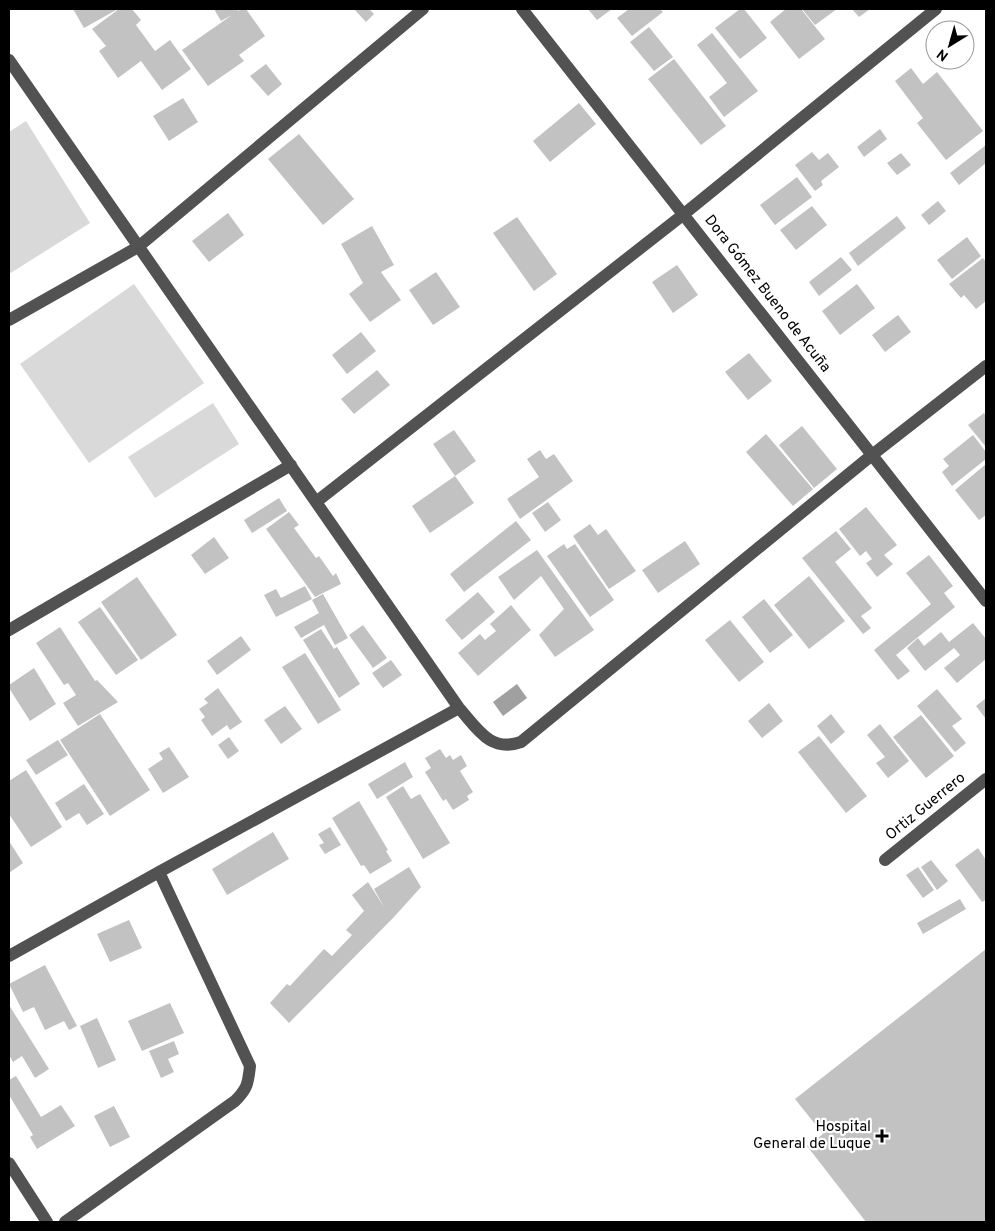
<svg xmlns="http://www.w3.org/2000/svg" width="995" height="1231" viewBox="0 0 995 1231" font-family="Overpass,sans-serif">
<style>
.green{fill:#d9d9d9}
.water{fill:#a0a0a0}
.building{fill:#c2c2c2}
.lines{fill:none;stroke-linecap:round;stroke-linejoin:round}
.minor{stroke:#525252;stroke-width:12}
.poi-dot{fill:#000;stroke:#fff;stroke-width:2}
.labels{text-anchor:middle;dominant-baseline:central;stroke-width:4.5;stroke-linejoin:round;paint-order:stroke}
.street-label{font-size:15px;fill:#000;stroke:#fff}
.poi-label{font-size:15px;fill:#000;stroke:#fff;text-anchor:end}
</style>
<rect width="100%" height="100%" fill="#fff"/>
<!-- green -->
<path class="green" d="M 26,121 L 90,223 L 9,274 L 9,132 Z
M 134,284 L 204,383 L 89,463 L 20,364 Z
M 213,403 L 239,444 L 155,498 L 128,457 Z"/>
<!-- water -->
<path class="water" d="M 517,684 L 527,698 L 503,716 L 493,702 Z"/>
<!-- building -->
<path class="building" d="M 73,9 L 118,9 L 84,28 Z
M 119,9 L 132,9 L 141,20 L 136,25 L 155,51 L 170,40 L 191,69 L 162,90 L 141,61 L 118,78 L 99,51 L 106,46 L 92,29 Z
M 214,9 L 237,9 L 238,11 L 241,9 L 246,9 L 265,36 L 239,55 L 244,61 L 208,86 L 182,50 L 232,15 L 221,21 Z
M 354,9 L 369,9 L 374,14 L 366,22 Z
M 588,9 L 612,9 L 597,20 Z
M 629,9 L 660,9 L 663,12 L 632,36 L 617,18 Z
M 740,9 L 744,9 L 767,38 L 740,59 L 715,28 Z
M 786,9 L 801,9 L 825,39 L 799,59 L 770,22 Z
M 802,9 L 837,9 L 815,25 Z
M 852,9 L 870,9 L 859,17 Z
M 649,27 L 673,57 L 654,71 L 630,42 Z
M 712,33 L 758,91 L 724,117 L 709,97 L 727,83 L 697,45 Z
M 674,59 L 726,126 L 701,145 L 648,79 Z
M 266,64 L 282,84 L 268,96 L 250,76 Z
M 911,68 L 923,84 L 937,72 L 983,131 L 946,160 L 917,123 L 923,118 L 895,81 Z
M 183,98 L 198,122 L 169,141 L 153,116 Z
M 579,103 L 596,124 L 550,162 L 533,141 Z
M 880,129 L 887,139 L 864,157 L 857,147 Z
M 299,134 L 354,199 L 323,225 L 268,159 Z
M 986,145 L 986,163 L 959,185 L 950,173 Z
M 812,152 L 819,160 L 828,153 L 839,167 L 821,181 L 823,185 L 815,191 L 795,165 Z
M 901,153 L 911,165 L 897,175 L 887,163 Z
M 797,177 L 812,197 L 775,225 L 760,205 Z
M 938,201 L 946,211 L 929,225 L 921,215 Z
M 812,206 L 827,225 L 796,250 L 780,230 Z
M 228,213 L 244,235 L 209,262 L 192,241 Z
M 897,216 L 906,228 L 858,266 L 849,253 Z
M 517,217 L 557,274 L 534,291 L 493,233 Z
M 372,226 L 394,265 L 381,272 L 401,300 L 370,322 L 349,294 L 363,283 L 341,244 Z
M 967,237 L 981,256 L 952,279 L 937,260 Z
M 841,257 L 852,270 L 819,296 L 809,282 Z
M 983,258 L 986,262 L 986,266 L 985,267 L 986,268 L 986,301 L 976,309 L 964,295 L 961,298 L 949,284 Z
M 677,265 L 698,295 L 673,313 L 652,282 Z
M 436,272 L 460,307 L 433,325 L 409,290 Z
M 857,284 L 875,308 L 840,335 L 822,311 Z
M 898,315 L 911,332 L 885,352 L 872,335 Z
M 361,332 L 376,351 L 347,374 L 332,355 Z
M 749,353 L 772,381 L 748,400 L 725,372 Z
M 377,370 L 390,385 L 354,414 L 341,399 Z
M 984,413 L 986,416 L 986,447 L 968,425 Z
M 802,426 L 837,469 L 814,488 L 779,445 Z
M 454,430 L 476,461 L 455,476 L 433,444 Z
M 766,434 L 813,489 L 793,506 L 746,452 Z
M 973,435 L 986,452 L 986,459 L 952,486 L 942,472 L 949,466 L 943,459 Z
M 540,450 L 546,459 L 554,454 L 573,481 L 520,519 L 507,499 L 539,477 L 527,459 Z
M 986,464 L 986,515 L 979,520 L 955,490 Z
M 455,476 L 474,503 L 430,533 L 412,506 Z
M 279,498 L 287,511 L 252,533 L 244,520 Z
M 548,502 L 561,520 L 545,532 L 532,513 Z
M 866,507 L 897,545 L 884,555 L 893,564 L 877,577 L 866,563 L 872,559 L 866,551 L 860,556 L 839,529 Z
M 289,512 L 299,525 L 294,528 L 316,558 L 319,556 L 333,576 L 336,573 L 341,584 L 315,597 L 266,529 Z
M 516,521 L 531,540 L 464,592 L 450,574 Z
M 590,524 L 598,535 L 606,529 L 636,571 L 609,589 L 573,536 Z
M 836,531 L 851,549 L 835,562 L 872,608 L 861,616 L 871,628 L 863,634 L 802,558 Z
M 214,537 L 229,558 L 205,574 L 191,555 Z
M 685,541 L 700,564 L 658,593 L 642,570 Z
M 564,544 L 567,549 L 575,544 L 614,600 L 590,617 L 547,556 Z
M 537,550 L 594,630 L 555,657 L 539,635 L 564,609 L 541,576 L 514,600 L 498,577 Z
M 929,555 L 953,586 L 944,593 L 955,607 L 896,655 L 910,671 L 898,680 L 874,650 L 931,604 L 906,573 Z
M 809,576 L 845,621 L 809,649 L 774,605 Z
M 137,577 L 177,635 L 141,660 L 101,602 Z
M 305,586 L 312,599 L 276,617 L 264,595 L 276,589 L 281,598 Z
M 478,592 L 495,612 L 462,640 L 445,620 Z
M 323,594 L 348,638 L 335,645 L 324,625 L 301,638 L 294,627 L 319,613 L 312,600 Z
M 764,599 L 793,635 L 770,653 L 742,617 Z
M 511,605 L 531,630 L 478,676 L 458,653 L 480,634 L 485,640 L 496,631 L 490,624 Z
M 100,607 L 138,660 L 116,675 L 78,622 Z
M 730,620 L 764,662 L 739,682 L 705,640 Z
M 973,623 L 986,639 L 986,659 L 957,683 L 944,668 L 960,655 L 954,648 L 925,671 L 907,648 L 918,638 L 924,646 L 941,632 L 949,642 Z
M 363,625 L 387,658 L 373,668 L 349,635 Z
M 60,627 L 95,681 L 97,680 L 118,702 L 78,726 L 63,703 L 76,695 L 68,683 L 64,685 L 36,643 Z
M 321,629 L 334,649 L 337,647 L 360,684 L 339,698 L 303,640 Z
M 241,636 L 251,650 L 217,675 L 207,661 Z
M 305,653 L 341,710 L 318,724 L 282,667 Z
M 391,660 L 402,675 L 383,688 L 372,673 Z
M 34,668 L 56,704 L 30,721 L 9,688 L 9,685 Z
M 218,688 L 242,722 L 230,730 L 227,725 L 212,736 L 201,720 L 205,717 L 199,709 L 208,703 L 204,699 Z
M 937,689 L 962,719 L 952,726 L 966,743 L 955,752 L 917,706 Z
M 986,698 L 986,719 L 976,706 Z
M 769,703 L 783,721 L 762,738 L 748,721 Z
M 285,706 L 302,729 L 281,744 L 264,720 Z
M 100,714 L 150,790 L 110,816 L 60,740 Z
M 831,714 L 845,732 L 831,744 L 817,726 Z
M 921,715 L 954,756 L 926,778 L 893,737 Z
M 880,724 L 909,761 L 888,778 L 876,763 L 885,757 L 867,735 Z
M 819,736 L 867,796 L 846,813 L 798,752 Z
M 229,737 L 239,751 L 228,759 L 218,745 Z
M 58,740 L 68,755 L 36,775 L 26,760 Z
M 169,747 L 189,777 L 163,793 L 148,769 L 163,759 L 159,753 Z
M 440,749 L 446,758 L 450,755 L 453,760 L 461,755 L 467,766 L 460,771 L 473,792 L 467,796 L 469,800 L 453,810 L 446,799 L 443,801 L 425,772 L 431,768 L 425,758 Z
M 405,762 L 413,777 L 377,799 L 368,784 Z
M 26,770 L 62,827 L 31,847 L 9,814 L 9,781 Z
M 84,784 L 104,814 L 87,825 L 79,813 L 66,821 L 55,803 Z
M 403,786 L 411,799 L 420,794 L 450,843 L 423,859 L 386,797 Z
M 359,801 L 388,850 L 386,851 L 392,861 L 370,874 L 364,865 L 361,866 L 332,818 Z
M 330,827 L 341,845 L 325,854 L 319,845 L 324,843 L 318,834 Z
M 273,832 L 289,859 L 227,895 L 212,869 Z
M 9,841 L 23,863 L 9,873 Z
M 978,848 L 986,860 L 986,900 L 982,902 L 955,865 Z
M 931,860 L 948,881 L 937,890 L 921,867 Z
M 409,867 L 421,887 L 394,917 L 289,1023 L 270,1003 L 287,984 L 290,986 L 324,949 L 332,956 L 352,935 L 346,930 L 364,911 L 352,895 L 368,882 L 384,907 L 374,889 Z
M 918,867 L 934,890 L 923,898 L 906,875 Z
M 960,899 L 966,909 L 923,934 L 917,923 Z
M 129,920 L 142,948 L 110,962 L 97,934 Z
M 986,949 L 986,1222 L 866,1222 L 807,1146 L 823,1134 L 795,1099 Z
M 45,965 L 77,1026 L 69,1030 L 64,1021 L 45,1030 L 34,1007 L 23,1012 L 9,984 Z
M 170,1003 L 184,1033 L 142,1051 L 128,1021 Z
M 9,1005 L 49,1069 L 35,1078 L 22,1056 L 13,1062 L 9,1055 Z
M 97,1018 L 116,1060 L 98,1068 L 80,1026 Z
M 174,1041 L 179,1054 L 168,1059 L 174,1072 L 161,1078 L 149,1051 Z
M 16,1076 L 41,1117 L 61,1105 L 75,1126 L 37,1149 L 30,1137 L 33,1135 L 9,1095 L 9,1080 Z
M 114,1106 L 130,1137 L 110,1147 L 94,1116 Z"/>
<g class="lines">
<!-- minor -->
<path class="minor" d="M 522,9 L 872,455 L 986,601
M 9,60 L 459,708 C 477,728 490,753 521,742 L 872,455 L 986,366
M 9,320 L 138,247 L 423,9
M 316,502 L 684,214 L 936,9
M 9,630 L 291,465
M 885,860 L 986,779
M 9,956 L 159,872 L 459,708
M 9,1163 L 47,1222
M 65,1222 L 235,1101 C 248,1088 248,1083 250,1066 L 159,872"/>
</g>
<!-- markers -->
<path class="poi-dot" d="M879.5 1128.5h5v5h5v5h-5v5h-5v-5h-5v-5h5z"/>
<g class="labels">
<!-- street labels -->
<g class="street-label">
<text transform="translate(767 294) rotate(52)">Dora Gómez Bueno de Acuña</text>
<text transform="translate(926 807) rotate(-39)">Ortiz Guerrero</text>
</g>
<!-- poi labels -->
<g class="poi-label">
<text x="871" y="1127">Hospital<tspan x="871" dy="17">General de Luque</tspan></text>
</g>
</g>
<!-- border -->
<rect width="995" height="1231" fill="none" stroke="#000000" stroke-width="20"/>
<!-- north arrow -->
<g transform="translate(950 45) rotate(217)"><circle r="24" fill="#ffffff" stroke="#999999"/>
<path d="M0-4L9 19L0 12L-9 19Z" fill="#000000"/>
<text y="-8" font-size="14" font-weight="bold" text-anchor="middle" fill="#000000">N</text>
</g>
</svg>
